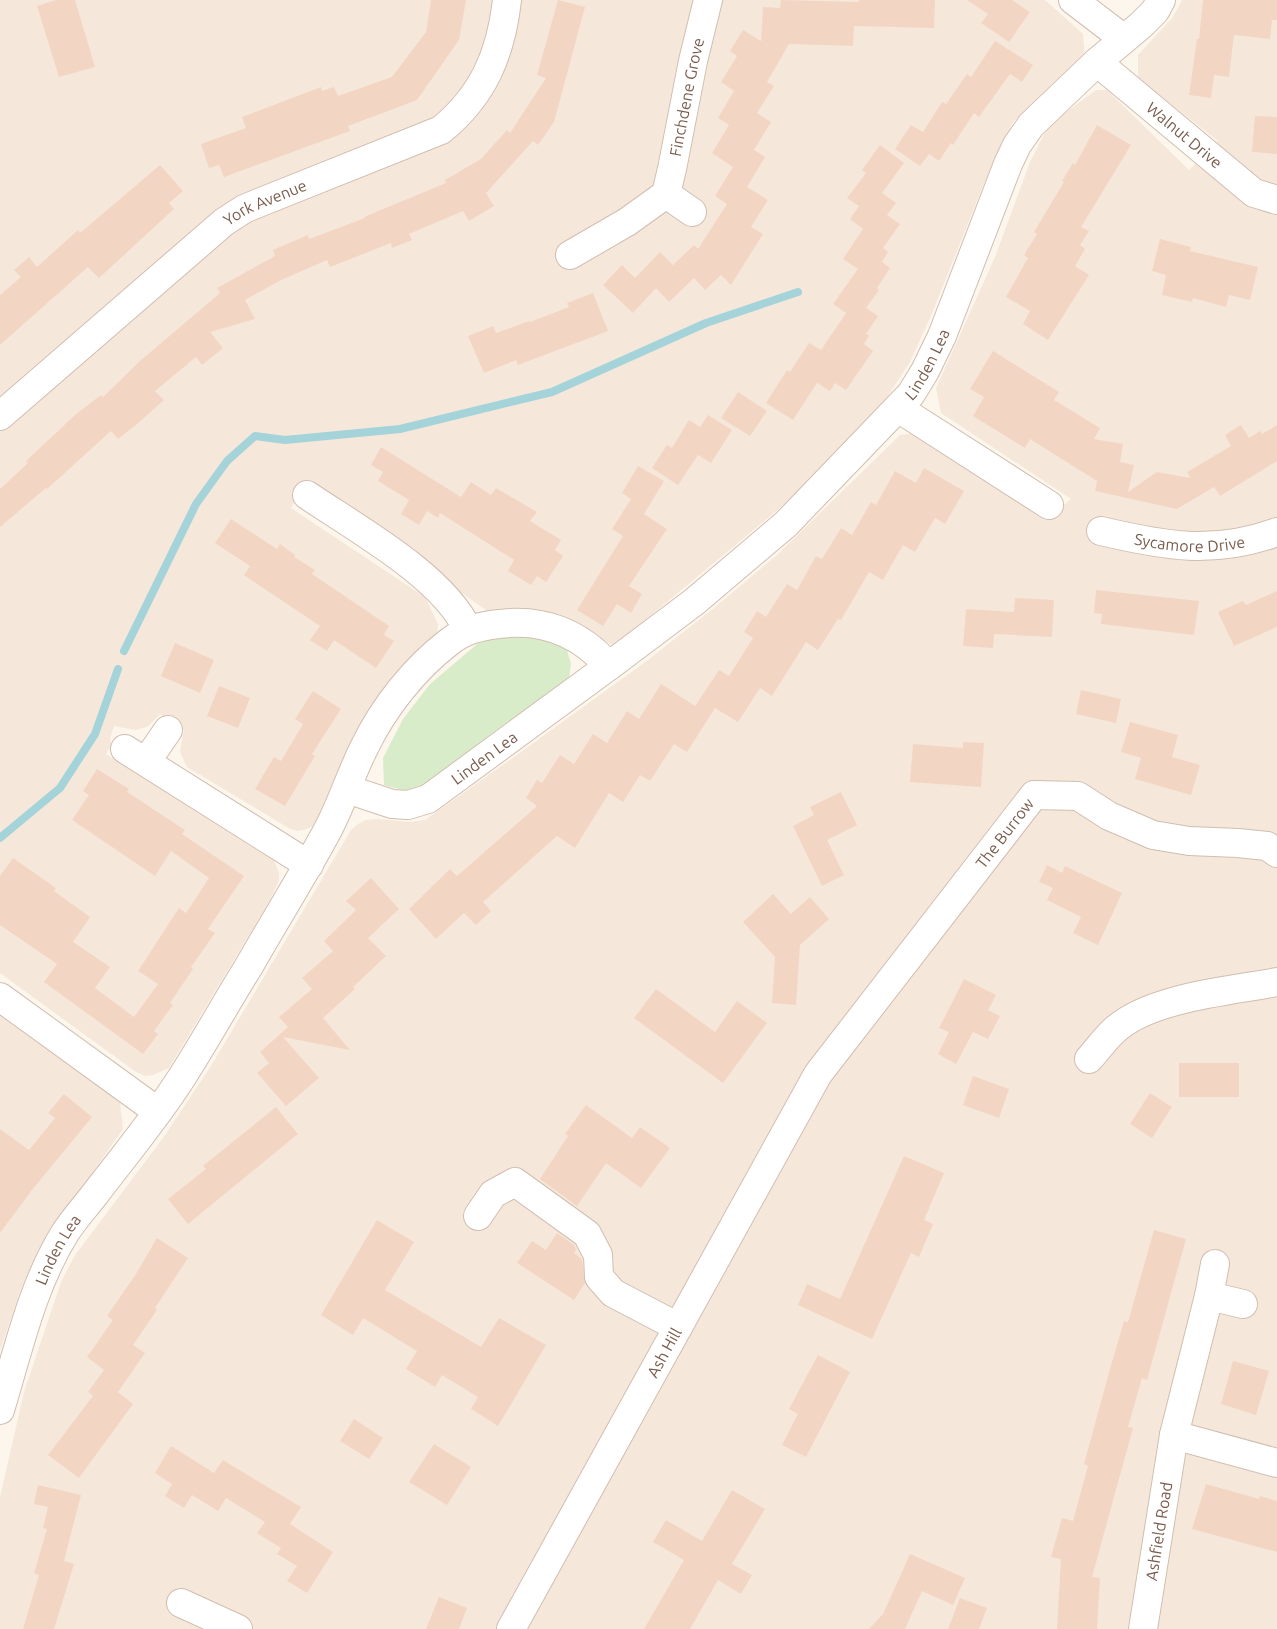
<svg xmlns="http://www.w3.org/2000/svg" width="1277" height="1629" viewBox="0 0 1277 1629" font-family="Ubuntu,sans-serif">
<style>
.residential{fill:#f5e8da}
.green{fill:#d8ecc9}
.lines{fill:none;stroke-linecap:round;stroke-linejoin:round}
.stream{stroke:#a5d3da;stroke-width:8}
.building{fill:#f3d5c3}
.minor-casing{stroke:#d1beb0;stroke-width:30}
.minor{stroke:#fff;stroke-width:28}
.labels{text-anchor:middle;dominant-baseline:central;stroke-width:4.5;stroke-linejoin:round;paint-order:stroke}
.street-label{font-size:16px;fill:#7a5c4d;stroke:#fffaf3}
</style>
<rect width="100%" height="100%" fill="#fdf6ec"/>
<!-- residential -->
<path class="residential" d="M 0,0 L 1045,0 L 1083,34 L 1085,58 L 1013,122 L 983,186 L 931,316 L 910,362 L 888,396 L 805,487 L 614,646 L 559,615 L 522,611 L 493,615 L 306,484 L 291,508 L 425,597 L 438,624 L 437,639 L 328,804 L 313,826 L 307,829 L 298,831 L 290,829 L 187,767 L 180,752 L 184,730 L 160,714 L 147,727 L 135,730 L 114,726 L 110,739 L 112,744 L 106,754 L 273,858 L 279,873 L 279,881 L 269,902 L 169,1068 L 153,1075 L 145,1076 L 136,1072 L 0,973 Z
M 1182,0 L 1277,0 L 1277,1629 L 0,1629 L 0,1497 L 24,1392 L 61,1282 L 75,1255 L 163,1138 L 211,1066 L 351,830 L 358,824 L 366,820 L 377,819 L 410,822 L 425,820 L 514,757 L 648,660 L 714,608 L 777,555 L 900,435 L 915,433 L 1046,519 L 1071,499 L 941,413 L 936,388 L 995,257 L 1030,162 L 1044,134 L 1057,119 L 1096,90 L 1107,90 L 1189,170 L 1218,141 L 1138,78 L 1138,55 L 1173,17 Z
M 0,1010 L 120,1101 L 123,1129 L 38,1250 L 19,1294 L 0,1351 Z"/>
<!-- green -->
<path class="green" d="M 515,634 L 548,640 L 567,650 L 571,664 L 569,679 L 430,788 L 409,792 L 384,785 L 383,758 L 403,719 L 430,684 L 482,640 Z"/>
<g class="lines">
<!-- stream -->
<path class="stream" d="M 124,651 L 196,504 L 227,461 L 255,436 L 285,440 L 400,429 L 552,392 L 706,323 L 798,292
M 0,838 L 60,788 L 95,734 L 118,669"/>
</g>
<!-- building -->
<path class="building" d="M 56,0 L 75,0 L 95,67 L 59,77 L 37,6 Z
M 431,0 L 466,0 L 459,40 L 417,100 L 348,126 L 350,131 L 224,177 L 219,165 L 209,168 L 201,144 L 246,128 L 242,117 L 321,87 L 322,91 L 334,87 L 338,96 L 392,77 L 426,32 Z
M 558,0 L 585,7 L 554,122 L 538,145 L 533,141 L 486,193 L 494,206 L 469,221 L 463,211 L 409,234 L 412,240 L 392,248 L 391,243 L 330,267 L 327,260 L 279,281 L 245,300 L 255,319 L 210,332 L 223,348 L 202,365 L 196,357 L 155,391 L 164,400 L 137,424 L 118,439 L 111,431 L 47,489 L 46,488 L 0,527 L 0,489 L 28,463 L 26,461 L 75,415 L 101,395 L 103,397 L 140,361 L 220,293 L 217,288 L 275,256 L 273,250 L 308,235 L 309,239 L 365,218 L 364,217 L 446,183 L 445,180 L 481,159 L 507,130 L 510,133 L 546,78 L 537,75 Z
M 781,0 L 859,2 L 859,0 L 935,0 L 934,28 L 854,26 L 853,46 L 789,44 L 767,82 L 774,86 L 757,113 L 771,122 L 754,150 L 765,157 L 747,187 L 768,200 L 751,227 L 763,234 L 731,285 L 721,275 L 705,290 L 694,278 L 669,302 L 656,288 L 633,313 L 603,285 L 622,265 L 635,278 L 660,252 L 673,265 L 694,245 L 698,249 L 727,204 L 715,196 L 733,167 L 712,153 L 729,125 L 718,118 L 734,91 L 721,82 L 737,56 L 730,51 L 743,30 L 761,41 L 763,7 L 780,8 Z
M 967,0 L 1012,0 L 1030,12 L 1009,42 L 981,23 L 988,14 Z
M 1203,0 L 1277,0 L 1277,20 L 1272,20 L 1270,39 L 1234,35 L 1229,77 L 1214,75 L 1211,98 L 1189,95 L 1197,39 L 1199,39 Z
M 995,41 L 1033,65 L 1022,82 L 1010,74 L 979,117 L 974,113 L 953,145 L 951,143 L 939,161 L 929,154 L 920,166 L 895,149 L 911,125 L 923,132 L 942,102 L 946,104 L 967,74 L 971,77 Z
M 1255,116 L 1277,117 L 1277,154 L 1252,152 Z
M 1097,125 L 1131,145 L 1081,227 L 1089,231 L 1080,245 L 1085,249 L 1075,266 L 1089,275 L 1048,340 L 1023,324 L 1030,311 L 1006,297 L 1028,258 L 1024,255 L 1037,234 L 1034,232 L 1064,182 L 1062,181 L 1073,163 L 1075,165 Z
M 880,145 L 904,163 L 882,193 L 896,203 L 887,215 L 900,224 L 883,248 L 888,252 L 882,262 L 890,268 L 877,288 L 879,290 L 866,308 L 878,316 L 866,334 L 869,336 L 864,344 L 873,351 L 846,390 L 835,383 L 830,391 L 817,383 L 793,420 L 766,403 L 787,370 L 790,372 L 809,343 L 821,350 L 846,313 L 833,304 L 858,269 L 843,259 L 863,229 L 850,219 L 859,206 L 847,198 L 866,173 L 862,170 Z
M 160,165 L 183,191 L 169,203 L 174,209 L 99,278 L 88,267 L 0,345 L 0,295 L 21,277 L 14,270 L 29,257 L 37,267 L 78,230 L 80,233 Z
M 1160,239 L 1191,247 L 1190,251 L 1258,267 L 1250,300 L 1229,295 L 1226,307 L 1193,298 L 1192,302 L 1162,295 L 1166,275 L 1152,271 Z
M 593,293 L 608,331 L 518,365 L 516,360 L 484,373 L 468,336 L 493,326 L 496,333 L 529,321 L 530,322 L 569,307 L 567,303 Z
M 993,351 L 1059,392 L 1054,400 L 1100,428 L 1094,439 L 1123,444 L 1120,462 L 1134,465 L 1128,492 L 1157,472 L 1190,478 L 1187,472 L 1231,446 L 1225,435 L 1241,425 L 1249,438 L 1260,431 L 1262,434 L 1277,425 L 1277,461 L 1220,496 L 1214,487 L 1177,509 L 1095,491 L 1097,481 L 1030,439 L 1025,448 L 973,416 L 984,397 L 970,389 Z
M 738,392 L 767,411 L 750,436 L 721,418 Z
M 708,415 L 732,430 L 711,463 L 698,455 L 678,485 L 652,468 L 667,445 L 672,448 L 689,420 L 700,427 Z
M 381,447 L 461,497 L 471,482 L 491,495 L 496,488 L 537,512 L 530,521 L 561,540 L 555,550 L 563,556 L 546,582 L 537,576 L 531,585 L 508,571 L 514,560 L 440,513 L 438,518 L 427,511 L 419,525 L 401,514 L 409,500 L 378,481 L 383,472 L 371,465 Z
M 638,466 L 664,481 L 644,514 L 667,529 L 629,586 L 642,594 L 631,613 L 617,604 L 603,626 L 577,610 L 623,536 L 612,529 L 631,499 L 622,493 Z
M 924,468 L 964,491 L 945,524 L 935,518 L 915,552 L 903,545 L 883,580 L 869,572 L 841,620 L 838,619 L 818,650 L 806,642 L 772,696 L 760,688 L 738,722 L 715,708 L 687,752 L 674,744 L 650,781 L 640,775 L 623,802 L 609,793 L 575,848 L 557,836 L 483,902 L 491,911 L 476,925 L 464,913 L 436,939 L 409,909 L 450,869 L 457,876 L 537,806 L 526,798 L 537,780 L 542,783 L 560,755 L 574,764 L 593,734 L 607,743 L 627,711 L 639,719 L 661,684 L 695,706 L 719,670 L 729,676 L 753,638 L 744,632 L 757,611 L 766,617 L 787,584 L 797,590 L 816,556 L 822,559 L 841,528 L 852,535 L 871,502 L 876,505 L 895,471 L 916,483 Z
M 231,519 L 277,549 L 280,544 L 295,555 L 294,557 L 315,570 L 312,574 L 389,626 L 384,635 L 394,641 L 376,668 L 334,640 L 327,651 L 310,640 L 320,626 L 244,575 L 250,566 L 215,543 Z
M 1096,590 L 1199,601 L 1194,635 L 1101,624 L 1102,614 L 1094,613 Z
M 1277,591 L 1277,627 L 1234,646 L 1218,612 L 1243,601 L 1246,605 Z
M 1015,598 L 1054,600 L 1052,637 L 994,634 L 993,648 L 963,646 L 966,609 L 1014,612 Z
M 175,643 L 214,660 L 200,693 L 161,676 Z
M 219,686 L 250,698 L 238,728 L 207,716 Z
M 1081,690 L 1121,699 L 1116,723 L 1076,714 Z
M 313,691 L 341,709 L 312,754 L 315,756 L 285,806 L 255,789 L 274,757 L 281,761 L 303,724 L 295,719 Z
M 1130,722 L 1178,735 L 1172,757 L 1200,765 L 1191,795 L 1135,779 L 1141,758 L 1121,752 Z
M 963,742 L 984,743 L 981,787 L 910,782 L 913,744 L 963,748 Z
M 97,769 L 129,789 L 127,792 L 185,830 L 182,834 L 244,876 L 208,929 L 215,933 L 191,967 L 193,969 L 170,1003 L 173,1005 L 154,1031 L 158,1034 L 143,1054 L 44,982 L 57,964 L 0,925 L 0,876 L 13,858 L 56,888 L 54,891 L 90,917 L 73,942 L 110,967 L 95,988 L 134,1017 L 158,984 L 138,971 L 179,908 L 186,913 L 209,878 L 171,851 L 155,876 L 72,820 L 89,795 L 83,791 Z
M 841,792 L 857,825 L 827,840 L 844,875 L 822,886 L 793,826 L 814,815 L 810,807 Z
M 1047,865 L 1062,873 L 1065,866 L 1122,893 L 1098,945 L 1073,933 L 1081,917 L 1047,900 L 1053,888 L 1039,882 Z
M 371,878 L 399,909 L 368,938 L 386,956 L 353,987 L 355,989 L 323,1018 L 350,1050 L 283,1037 L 319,1078 L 286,1106 L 257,1073 L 269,1063 L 260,1052 L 288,1027 L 279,1017 L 312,989 L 302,978 L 333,951 L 324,941 L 356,910 L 346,901 Z
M 773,894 L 791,914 L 810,897 L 829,919 L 800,945 L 796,1005 L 772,1003 L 775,957 L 743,922 Z
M 964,979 L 996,995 L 988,1010 L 1000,1016 L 988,1039 L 973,1032 L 956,1064 L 938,1054 L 949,1032 L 939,1028 Z
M 656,989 L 715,1032 L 737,1001 L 767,1023 L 723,1083 L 634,1018 Z
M 1179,1063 L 1239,1063 L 1239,1097 L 1179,1097 Z
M 973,1076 L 1009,1089 L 999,1118 L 963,1105 Z
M 1150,1093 L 1172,1107 L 1152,1138 L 1130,1124 Z
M 64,1094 L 92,1117 L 32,1190 L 0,1233 L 0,1129 L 29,1150 L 55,1118 L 48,1113 Z
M 586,1105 L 632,1138 L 640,1127 L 670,1148 L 641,1188 L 606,1163 L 577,1206 L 540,1179 L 568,1136 L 565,1134 Z
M 276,1107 L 298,1134 L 188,1224 L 168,1199 L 206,1169 L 203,1166 Z
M 904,1156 L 944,1173 L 924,1220 L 933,1224 L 919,1257 L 911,1253 L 872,1339 L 798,1305 L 807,1284 L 840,1299 Z
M 377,1220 L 414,1242 L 385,1290 L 481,1347 L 499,1318 L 546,1345 L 498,1426 L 471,1409 L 478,1397 L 442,1375 L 435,1387 L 406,1369 L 417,1351 L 363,1318 L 353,1335 L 321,1315 Z
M 1154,1230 L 1186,1239 L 1147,1380 L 1142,1378 L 1128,1427 L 1133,1428 L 1092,1577 L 1100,1578 L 1097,1629 L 1057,1629 L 1061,1559 L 1051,1557 L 1062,1518 L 1073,1521 L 1088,1466 L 1084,1464 L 1110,1369 L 1124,1321 L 1128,1322 Z
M 557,1233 L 574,1245 L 576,1250 L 574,1253 L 582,1259 L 585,1283 L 574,1300 L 517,1263 L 532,1241 L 546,1250 Z
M 157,1238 L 188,1258 L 155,1308 L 157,1310 L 133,1345 L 145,1353 L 118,1392 L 133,1404 L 79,1478 L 48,1455 L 93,1396 L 88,1392 L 104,1370 L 87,1357 L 113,1320 L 107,1316 L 136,1274 Z
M 818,1355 L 850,1372 L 806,1457 L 782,1445 L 798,1414 L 789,1409 Z
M 1233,1361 L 1269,1371 L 1256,1415 L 1221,1404 Z
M 354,1419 L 383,1438 L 369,1459 L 340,1441 Z
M 434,1444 L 471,1467 L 447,1505 L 409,1482 Z
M 171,1446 L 214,1473 L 223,1460 L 301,1507 L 290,1524 L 333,1552 L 307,1593 L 287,1581 L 297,1566 L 277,1554 L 281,1548 L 257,1533 L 265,1522 L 226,1498 L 218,1511 L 192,1495 L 184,1508 L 165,1496 L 172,1484 L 155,1473 Z
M 1206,1484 L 1259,1499 L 1260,1496 L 1277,1501 L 1277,1552 L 1192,1529 Z
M 38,1485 L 81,1495 L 64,1561 L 74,1564 L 54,1629 L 23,1629 L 39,1575 L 34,1573 L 47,1529 L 43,1528 L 48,1507 L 34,1504 Z
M 732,1490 L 765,1509 L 732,1564 L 752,1575 L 741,1594 L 718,1580 L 690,1629 L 644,1629 L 684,1560 L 653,1542 L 666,1520 L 702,1541 Z
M 910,1554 L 965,1578 L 953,1605 L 922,1591 L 905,1629 L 869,1629 L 883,1614 Z
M 439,1597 L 467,1608 L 459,1629 L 426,1629 Z
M 960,1598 L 987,1608 L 979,1629 L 948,1629 Z"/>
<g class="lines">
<defs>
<g id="minor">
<path d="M 1073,0 L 1124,39"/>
<path id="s1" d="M 1097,62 L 1254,193 L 1277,200"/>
<path d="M 666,194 L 692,212"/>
<path id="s2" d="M 570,255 L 627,222 L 666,194 L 672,169 L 693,61 L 708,0"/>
<path d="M 898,408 L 1049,505"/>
<path id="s3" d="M 0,416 L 224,222 L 244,209 L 261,202 L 441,130 C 483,96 501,54 507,0"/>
<path d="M 307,495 C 357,529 443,576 468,630"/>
<path id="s4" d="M 1101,531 C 1165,546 1213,555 1277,532"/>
<path d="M 125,749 L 309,865"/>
<path d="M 146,762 L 168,730"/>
<path id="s5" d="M 347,789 L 392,804 L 408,805 L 428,799 L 609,666"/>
<path d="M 0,997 L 157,1111"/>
<path d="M 1089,1059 C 1098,1049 1107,1036 1117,1028 C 1154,997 1230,991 1277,982"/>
<path d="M 478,1216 L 493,1194 L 515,1182 L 587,1234 L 598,1255 L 599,1277 L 613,1293 L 678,1327"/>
<path d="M 1209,1296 L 1243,1304"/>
<path id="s6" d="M 0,1410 C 18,1351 32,1286 65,1233 C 74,1219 85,1207 95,1194 C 124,1156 156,1118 182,1077 C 205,1041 226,1003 249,966 C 274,922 301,879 325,835 C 341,807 350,775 365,746 C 384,707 414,669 449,642 C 464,630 480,626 499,624 C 542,618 580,633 609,666 L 694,602 L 786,524 L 911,394 L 925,371 L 942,336 L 1008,164 L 1017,145 L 1031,125 L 1097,62 L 1141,25 L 1155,11 L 1161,0"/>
<path d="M 1174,1435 L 1277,1463"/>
<path d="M 181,1603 L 238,1629"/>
<path id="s7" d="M 511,1629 L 818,1074 L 1034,795 L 1078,796 L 1109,816 L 1153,835 L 1189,841 L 1238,843 L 1267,846 L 1277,853"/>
<path id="s8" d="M 1143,1629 L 1174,1435 L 1209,1296 L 1215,1264"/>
</g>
</defs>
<!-- minor casing -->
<use href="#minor" class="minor-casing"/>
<!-- minor -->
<use href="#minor" class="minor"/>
</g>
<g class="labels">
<!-- street labels -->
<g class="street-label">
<text stroke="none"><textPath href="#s2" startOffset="213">Finchdene Grove</textPath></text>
<text stroke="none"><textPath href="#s1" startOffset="114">Walnut Drive</textPath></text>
<text stroke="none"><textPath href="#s3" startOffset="342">York Avenue</textPath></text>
<text stroke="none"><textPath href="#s6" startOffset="1516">Linden Lea</textPath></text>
<text stroke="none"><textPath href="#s4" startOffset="90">Sycamore Drive</textPath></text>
<text stroke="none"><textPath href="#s5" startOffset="154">Linden Lea</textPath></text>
<text stroke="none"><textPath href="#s7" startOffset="939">The Burrow</textPath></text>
<text stroke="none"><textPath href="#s6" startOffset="171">Linden Lea</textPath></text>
<text stroke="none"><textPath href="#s7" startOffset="316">Ash Hill</textPath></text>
<text stroke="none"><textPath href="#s8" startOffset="99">Ashfield Road</textPath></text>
</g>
</g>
</svg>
